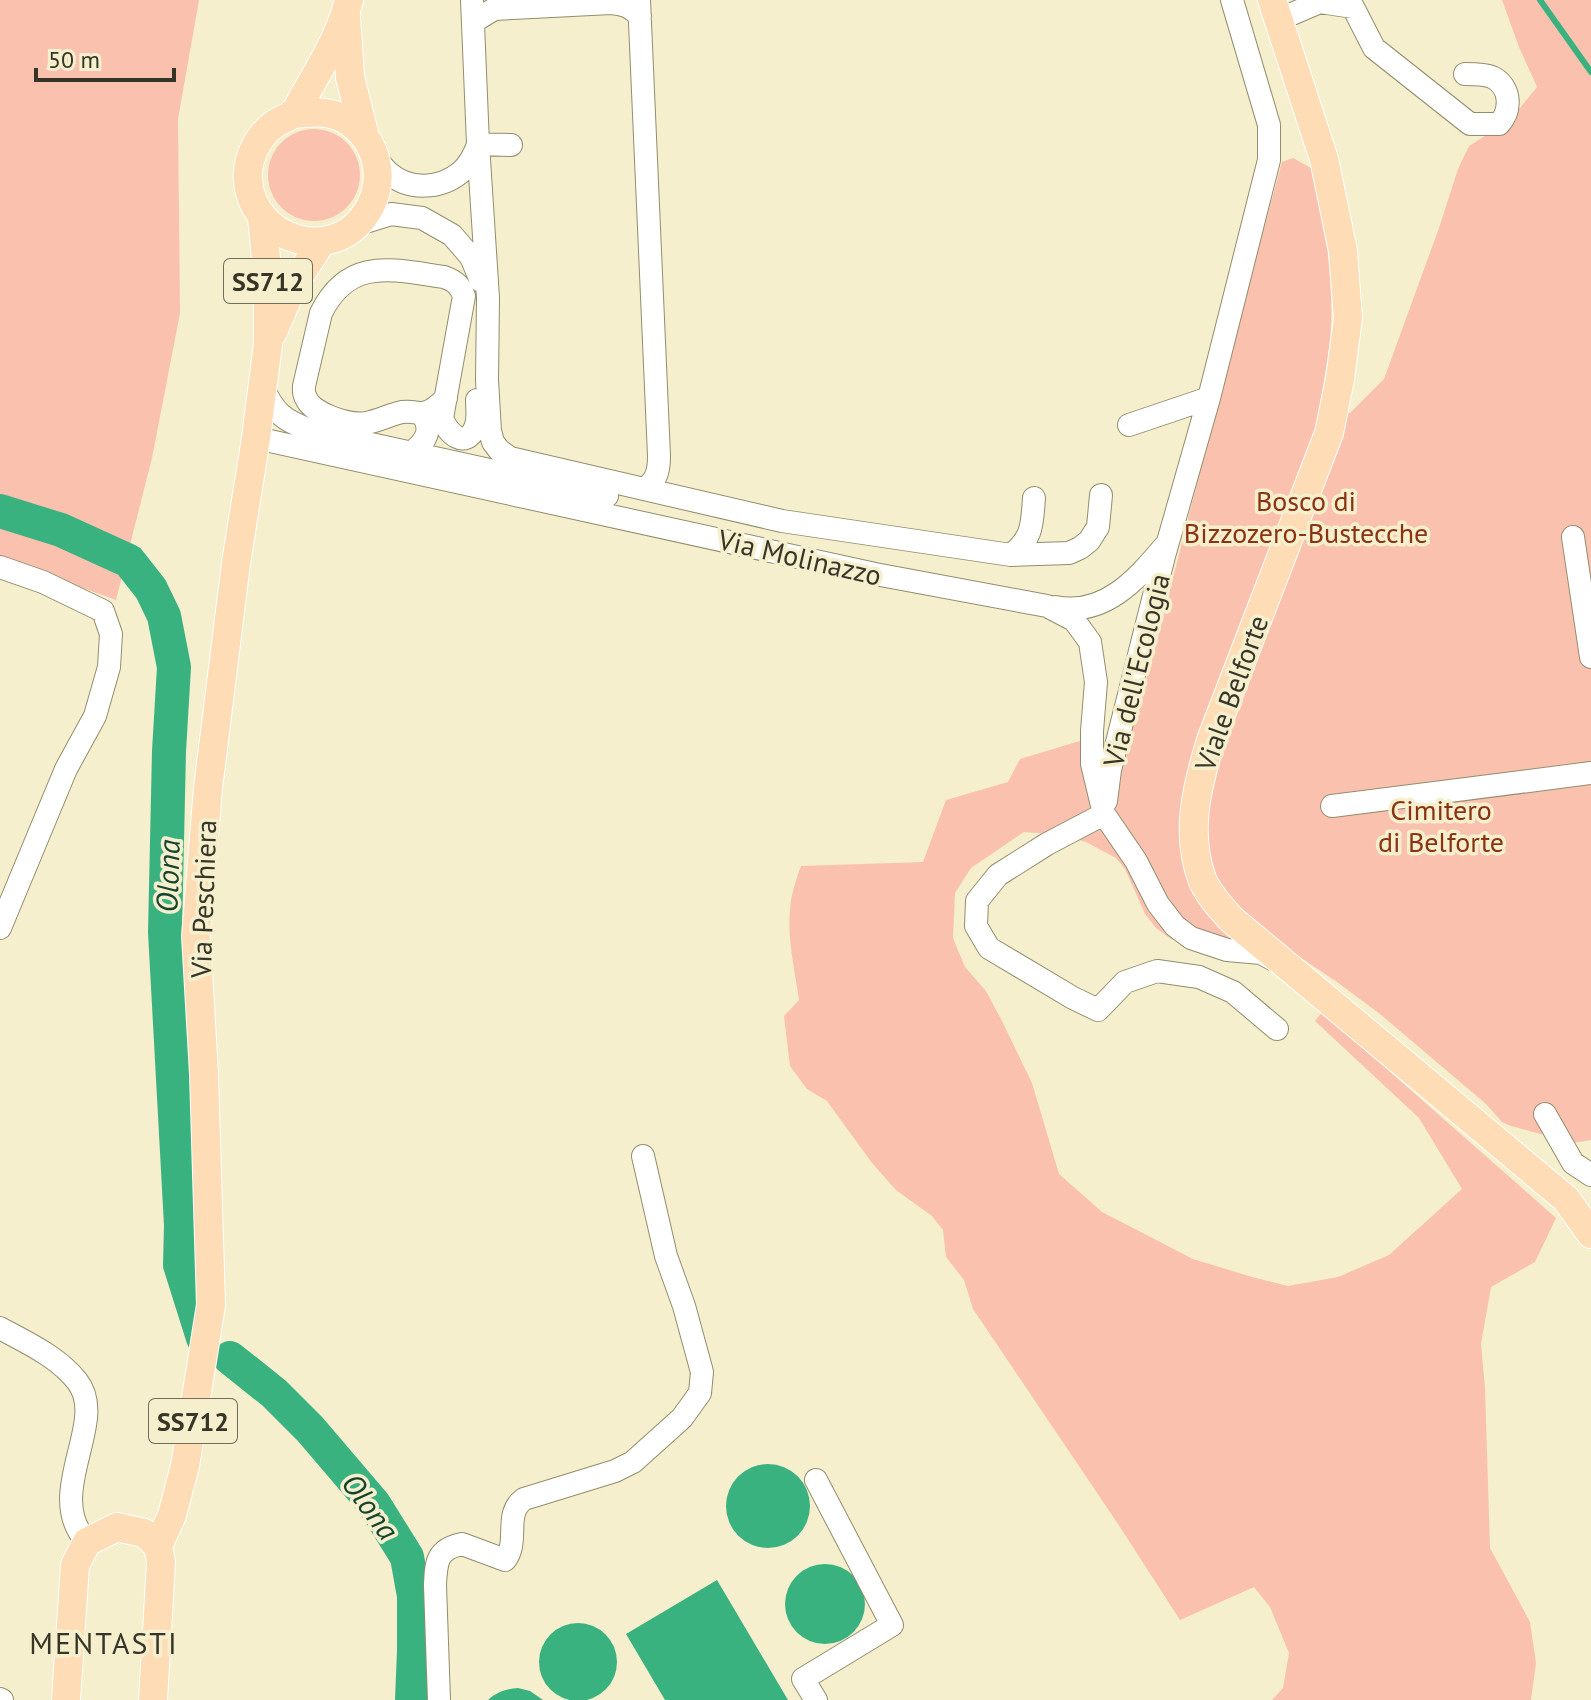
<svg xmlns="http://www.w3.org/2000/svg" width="1591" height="1700" viewBox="0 0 1591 1700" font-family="'PT Sans',sans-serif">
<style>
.green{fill:#fbc1af}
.water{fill:#3ab280}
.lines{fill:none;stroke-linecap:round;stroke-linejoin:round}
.stream{stroke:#3ab280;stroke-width:6}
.river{stroke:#3ab280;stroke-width:34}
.minor-casing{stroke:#928d6d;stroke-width:24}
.major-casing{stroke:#fff;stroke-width:30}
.minor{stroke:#fff;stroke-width:22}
.major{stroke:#fddcb6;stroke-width:28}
.labels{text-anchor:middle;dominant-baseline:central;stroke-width:7;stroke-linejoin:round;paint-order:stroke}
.shield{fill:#f5efcd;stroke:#706d5a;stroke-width:2}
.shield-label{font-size:26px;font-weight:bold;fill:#373528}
.park-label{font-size:28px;fill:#8b3212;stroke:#f5efcd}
.street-label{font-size:28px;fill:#373528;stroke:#f5efcd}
.water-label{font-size:30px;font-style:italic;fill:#144430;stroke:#f5efcd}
.neighbourhood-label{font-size:30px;letter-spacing:2px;fill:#373528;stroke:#f5efcd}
</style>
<rect width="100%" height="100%" fill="#f5efcd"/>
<!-- green -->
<path class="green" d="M 0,0 L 199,0 L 178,119 L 180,313 L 152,458 L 116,600 L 0,558 Z
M 1502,0 L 1591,0 L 1591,1140 L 1574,1143 L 1511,1126 L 1502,1122 L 1486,1104 L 1380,1014 L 1337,982 L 1289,950 L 1188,944 L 1171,939 L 1156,928 L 1145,914 L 1125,869 L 1116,858 L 1086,842 L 1062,835 L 1024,832 L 971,868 L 955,893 L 953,938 L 965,967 L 986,991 L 1002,1021 L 1032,1083 L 1059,1174 L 1102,1212 L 1193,1259 L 1252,1277 L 1288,1286 L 1338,1277 L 1389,1255 L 1462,1189 L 1419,1118 L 1315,1021 L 1322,1012 L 1556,1218 L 1535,1262 L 1491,1287 L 1481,1344 L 1485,1388 L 1490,1548 L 1530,1622 L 1536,1663 L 1531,1700 L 1272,1700 L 1283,1688 L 1289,1653 L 1270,1607 L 1254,1587 L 1180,1620 L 1118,1524 L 973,1309 L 964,1280 L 946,1257 L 943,1230 L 932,1216 L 896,1190 L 872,1163 L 827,1101 L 807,1089 L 790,1066 L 784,1016 L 799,1000 C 795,970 787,940 790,910 C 791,894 796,880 801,866 L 923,862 L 946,800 L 1008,782 L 1020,759 L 1083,740 L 1122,747 L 1141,696 L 1154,653 L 1227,365 L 1282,162 L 1293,158 L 1311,168 C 1325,219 1333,274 1331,327 C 1330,351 1324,376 1321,400 L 1350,413 L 1384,379 L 1439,228 L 1458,169 L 1469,146 L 1510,120 L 1537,87 L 1519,47 Z
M268 175a46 46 0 1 1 92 0a46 46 0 1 1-92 0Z"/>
<!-- water -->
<path class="water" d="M726 1506a42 42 0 1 1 84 0a42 42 0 1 1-84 0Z
M785 1604a40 40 0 1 1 80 0a40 40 0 1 1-80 0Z
M 717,1580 L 788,1700 L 665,1700 L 626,1634 Z
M539 1662a39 39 0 1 1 78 0a39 39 0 1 1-78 0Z
M 518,1688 L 530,1691 L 543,1700 L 488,1700 C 497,1692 506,1689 518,1688 Z"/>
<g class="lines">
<!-- stream -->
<path class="stream" d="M 1540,0 L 1591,72"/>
<!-- river -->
<path class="river" d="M 0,511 L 61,530 L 129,561 L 151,589 L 164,616 L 174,667 L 169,751 L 165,932 L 181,1225 L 180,1265 L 203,1338
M 230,1358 L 274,1393 L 310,1429 L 374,1504 L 407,1557 L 414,1596 L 414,1651 L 412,1700"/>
<defs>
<path id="minor" d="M 472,0 L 478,144 L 488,298 L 487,380 L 490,431 L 493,442 L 499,450 L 510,458 L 782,521 L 1011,555 L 1069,553 L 1080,548 L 1089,541 L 1098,527 L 1101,495
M 639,0 L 659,456 C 659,470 657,481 644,489
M 1320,2 L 1353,7 L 1374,48 L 1470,124 L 1499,124 C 1512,110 1511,86 1492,77 C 1485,74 1474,74 1465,74
M 1278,20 L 1320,2 L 1319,0
M 473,22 L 494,9 L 611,3 C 624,4 631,7 640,16
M 478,144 L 511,145
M 376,158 C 380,163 384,169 389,173 C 409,191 441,189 461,172 C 469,165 474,155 478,145
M 359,224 L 391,214 L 422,218 L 452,235 L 471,257 L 481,281
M 262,386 C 275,414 283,420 312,431 L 607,496
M 446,398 C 439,405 430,414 420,413 C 413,412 409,411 402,412 C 389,415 378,421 366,423 C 350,426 312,414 306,398 C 303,393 304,391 304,386 L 321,313 C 349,256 393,270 444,277 C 455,281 460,285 464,296 L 442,418 C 447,433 465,450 475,428 C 479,419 477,409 477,400
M 1129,425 L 1209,398
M 256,438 L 875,574 L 1047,606 L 1074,620 L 1090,642 L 1096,682 L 1092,731 L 1092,764 L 1104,814 L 1136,861 L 1158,904 L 1175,926 L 1191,938 L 1227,950 L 1261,953 L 1274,960
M 411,453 C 426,442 434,429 421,413
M 1573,537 L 1591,657
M 1011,555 C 1033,538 1032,524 1034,498
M 0,567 L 43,582 L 103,611 L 111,634 L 109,667 L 95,716 L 66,769 L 0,928
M 1055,607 C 1104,617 1136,580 1165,546
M 1106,801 L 1110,770 L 1164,556 L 1209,398 L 1269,160 L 1269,125 L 1232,0
M 1332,806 L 1591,773
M 1104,814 L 1047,844 L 998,875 L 977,901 L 976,926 L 989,948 L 1073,998 L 1098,1010 L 1125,982 L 1157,971 L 1199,977 L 1233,992 L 1277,1029
M 1545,1114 L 1573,1163 L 1591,1175
M 0,1328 C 27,1343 57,1356 77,1381 C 110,1422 42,1493 87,1542
M 816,1480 L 892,1625 L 803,1679 L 816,1700
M 0,1699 L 2,1700
M 439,1700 L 435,1585 C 436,1562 437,1549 462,1544 L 505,1560 C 520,1541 503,1514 524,1499 L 615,1471 L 633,1462 L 682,1418 L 700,1393 L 702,1372 L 684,1306 L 666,1256 L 643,1156"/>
<path id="major" d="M 1272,0 L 1324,159 L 1343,251 L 1348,318 L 1340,379 L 1329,433 L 1211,740 C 1197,786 1185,832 1202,879 C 1208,894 1221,908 1231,919 L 1566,1199 L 1591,1234
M 346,16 L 350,77 L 365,137
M 293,114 C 311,112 330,110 346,120 C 380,141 387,184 365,215 C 330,265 253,239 248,181 C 246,159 258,135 276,123 C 281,120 288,118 292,114 C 298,110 301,100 305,94 C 322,65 341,33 349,0
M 273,332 L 293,286 L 322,241
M 158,1546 L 172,1515 L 185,1466 L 211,1305 L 204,1074 L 196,936 L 208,788 L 236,563 L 256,438 L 268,344 L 268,278 L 262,217
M 66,1700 L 75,1565 L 87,1542 L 117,1527 L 144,1533 L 158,1546 L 161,1562 L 153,1700"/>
</defs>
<!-- minor casing -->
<use href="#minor" class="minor-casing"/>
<!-- major casing -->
<use href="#major" class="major-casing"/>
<!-- minor -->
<use href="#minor" class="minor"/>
<!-- major -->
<use href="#major" class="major"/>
</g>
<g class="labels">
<!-- shield labels -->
<g class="shield">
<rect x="224" y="259" width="88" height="44" rx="6"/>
<rect x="149" y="1399" width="88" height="44" rx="6"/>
</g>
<g class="shield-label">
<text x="268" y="281">SS712</text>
<text x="193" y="1421">SS712</text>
</g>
<!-- park labels -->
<g class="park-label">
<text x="1306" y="500">Bosco di<tspan x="1306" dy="32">Bizzozero-Bustecche</tspan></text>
<text x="1441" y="809">Cimitero<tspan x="1441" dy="32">di Belforte</tspan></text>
</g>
<!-- street labels -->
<g class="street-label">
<text transform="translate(800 557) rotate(13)">Via Molinazzo</text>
<text transform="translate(1136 670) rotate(-76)">Via dell'Ecologia</text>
<text transform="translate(1231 693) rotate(-70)">Viale Belforte</text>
<text transform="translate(203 899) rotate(-88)">Via Peschiera</text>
</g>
<!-- water labels -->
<g class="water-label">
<text transform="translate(167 876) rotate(-88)">Olona</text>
<text transform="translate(371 1506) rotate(54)">Olona</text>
</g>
<!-- neighbourhood labels -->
<g class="neighbourhood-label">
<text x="104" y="1642">MENTASTI</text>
</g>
</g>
<!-- scale -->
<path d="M36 68v12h138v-12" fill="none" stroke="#373528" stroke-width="4"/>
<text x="48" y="68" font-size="24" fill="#373528" stroke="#f5efcd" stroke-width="6" paint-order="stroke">50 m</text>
</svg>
